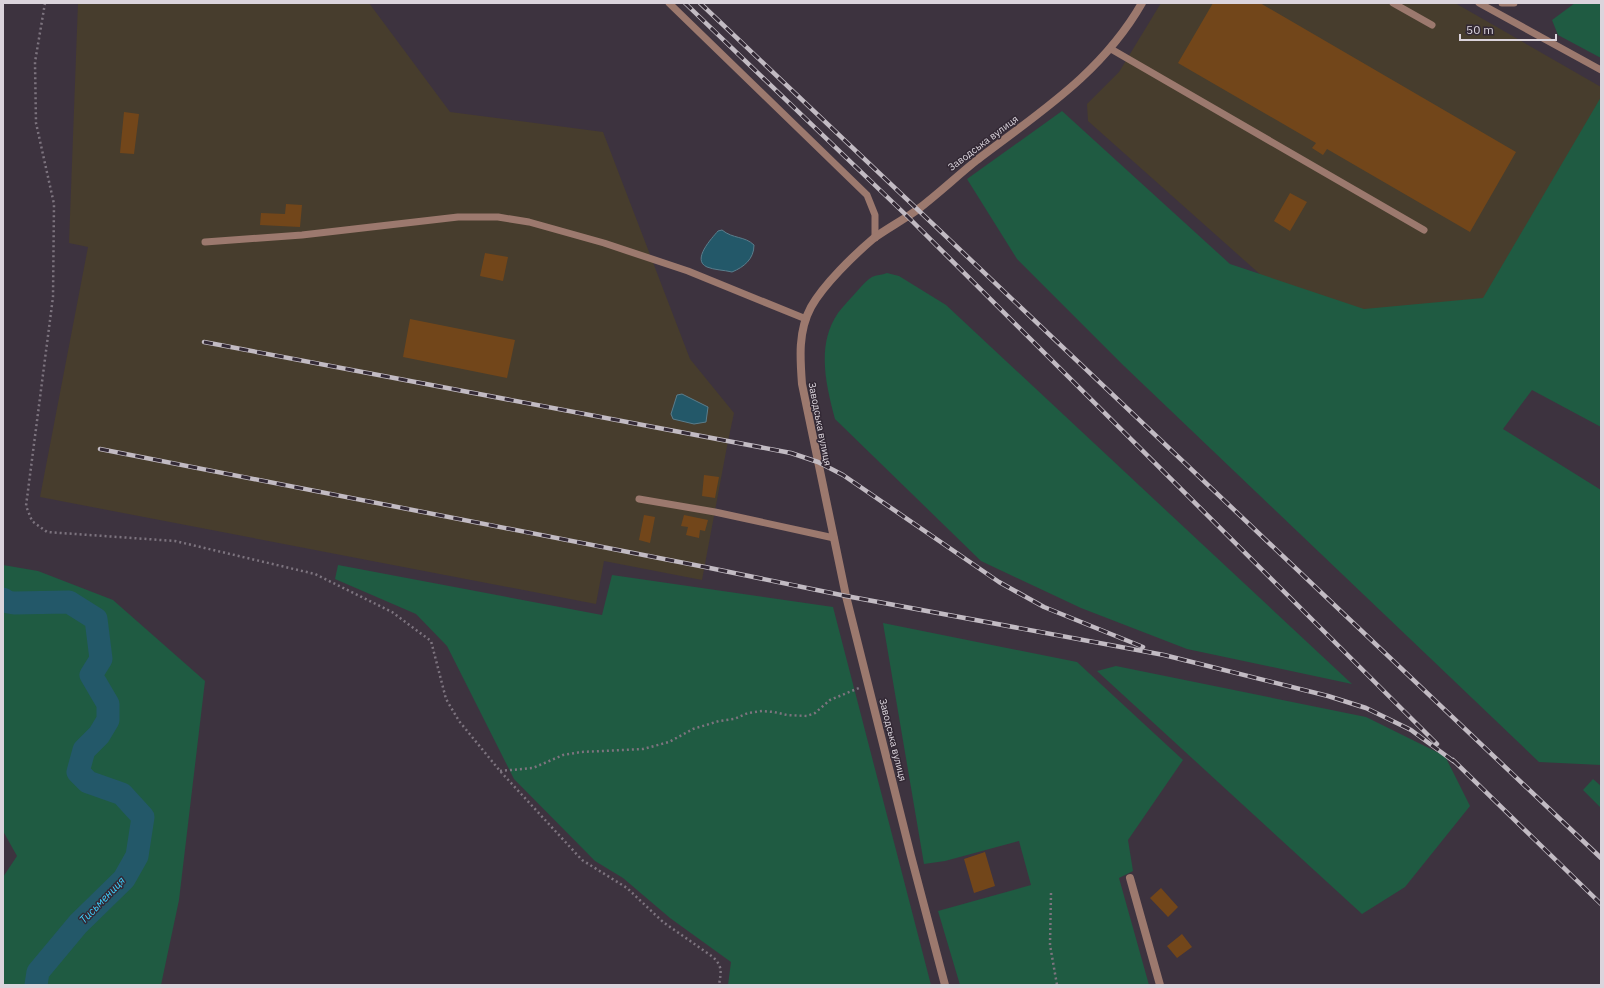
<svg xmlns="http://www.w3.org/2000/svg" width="1604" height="988" viewBox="0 0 1604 988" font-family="'IBM Plex Sans',sans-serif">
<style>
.industrial{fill:#473d2d}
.green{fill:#1f5b42}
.water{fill:#235869;stroke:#5a7d8c}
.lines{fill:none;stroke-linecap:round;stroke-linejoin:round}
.river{stroke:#235869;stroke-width:23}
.building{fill:#72461a}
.path{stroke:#7d747f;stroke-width:2.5;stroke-dasharray:2 3;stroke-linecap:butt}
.lane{stroke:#9c796e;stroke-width:7}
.street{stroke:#9c796e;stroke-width:8}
.rail-casing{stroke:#c2bbc3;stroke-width:4.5}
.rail{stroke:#332935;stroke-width:3;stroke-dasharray:9;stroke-linecap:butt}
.labels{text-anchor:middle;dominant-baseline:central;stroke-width:3;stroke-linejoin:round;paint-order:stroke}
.street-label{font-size:10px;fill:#dbd4dc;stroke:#332935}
.water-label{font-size:11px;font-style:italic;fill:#3fd1fe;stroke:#332935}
</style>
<rect width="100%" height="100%" fill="#3d333f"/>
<!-- industrial -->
<path class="industrial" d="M 78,3 L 369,3 L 450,112 L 603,132 L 690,359 L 734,413 L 728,441 L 702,580 L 604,561 L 596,604 L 40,497 L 88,247 L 69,243 Z
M 1161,3 L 1455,3 L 1601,87 L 1601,269 L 1464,456 L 1088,121 L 1087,104 L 1119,72 Z"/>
<!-- green -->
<path class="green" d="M 1575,3 L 1601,3 L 1601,58 L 1558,35 L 1552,20 Z
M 1601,97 L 1601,427 L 1532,390 L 1503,429 L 1601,490 L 1601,765 L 1539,762 L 1123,365 L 1017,259 L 967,179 L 1062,111 L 1230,264 L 1364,309 L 1483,298 Z
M 887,273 L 899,276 L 946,305 L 1352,684 L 1187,649 L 1081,608 L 981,561 L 835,419 C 826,385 816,345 838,313 C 842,308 846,303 850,299 C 857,292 864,282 872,277 C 876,275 882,275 887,273 Z
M 3,565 L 38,571 L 113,600 L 205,681 L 179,900 L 161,985 L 3,985 L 3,877 L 17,856 L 3,831 Z
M 338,565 L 602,615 L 612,575 L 833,607 L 931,985 L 728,985 L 731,962 L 670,918 L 623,878 L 595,861 L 514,779 L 447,646 L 416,614 L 335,579 Z
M 883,623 L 1077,662 L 1183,760 L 1128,840 L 1133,871 L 1119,878 L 1149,985 L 960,985 L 938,911 L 1031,885 L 1019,841 L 945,861 L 924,864 Z
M 1116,666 L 1366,717 L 1445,756 L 1470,806 L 1405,887 L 1362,914 L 1097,671 Z
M 1593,779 L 1601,786 L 1601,808 L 1583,790 Z"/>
<!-- water -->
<path class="water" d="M 722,230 C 733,239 745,236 754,245 C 754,259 744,267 732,272 C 724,270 714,270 707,267 C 691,260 712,238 718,231 Z
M 682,394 L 708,407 L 706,422 L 694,424 L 673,419 L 671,414 L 677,395 Z"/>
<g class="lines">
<!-- river -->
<path class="river" d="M 3,599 L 8,602 L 14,603 L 69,602 L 96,619 L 101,659 L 91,675 L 108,704 L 108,720 L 99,735 L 84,750 L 78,772 L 88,782 L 122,794 L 143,817 L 137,856 L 124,879 L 78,924 L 38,972 L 36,985"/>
</g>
<!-- building -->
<path class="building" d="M 1213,3 L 1260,3 L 1516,152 L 1470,232 L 1327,149 L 1323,155 L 1312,148 L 1316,143 L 1178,63 Z
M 124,112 L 139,114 L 134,154 L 120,153 Z
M 1290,193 L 1307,202 L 1290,231 L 1274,221 Z
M 286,204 L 302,205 L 300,227 L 260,225 L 261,213 L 285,214 Z
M 485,253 L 508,257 L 503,281 L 480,276 Z
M 410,319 L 515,340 L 507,378 L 403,357 Z
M 704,475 L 719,477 L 715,498 L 702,496 Z
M 644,515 L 655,517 L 650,543 L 639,540 Z
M 684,515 L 708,520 L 705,531 L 700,530 L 699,538 L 686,535 L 688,527 L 681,526 Z
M 985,852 L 995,886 L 974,893 L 964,859 Z
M 1161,888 L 1178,907 L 1168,917 L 1150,898 Z
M 1182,934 L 1192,947 L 1177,958 L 1167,946 Z"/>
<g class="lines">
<!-- path -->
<path class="path" d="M 45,3 L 35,62 L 36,123 L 54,204 L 53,297 L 26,506 L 32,521 L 47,532 L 175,541 L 315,574 L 392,612 L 431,641 L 446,699 L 459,721 L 500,771 L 582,860 L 627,888 L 663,922 L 713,957 C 723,967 721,972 719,985
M 500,771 L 533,768 L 563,755 L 581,752 L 643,749 L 669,742 L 693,729 L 719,721 L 734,719 L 748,713 L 762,711 L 774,712 L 787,715 L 807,716 L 815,713 L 830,700 L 859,688
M 1051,893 L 1050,945 L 1057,985"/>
<!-- lane -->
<path class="lane" d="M 669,3 L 867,195 L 875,215 L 875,238
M 1393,3 L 1432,25
M 1479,3 L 1601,70
M 1502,3 L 1514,3
M 1111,49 L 1424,230
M 205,242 L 302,235 L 458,217 L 498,217 L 529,222 L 604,243 L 688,271 L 806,319
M 639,499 L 715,512 L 834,538"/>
<!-- street -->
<path class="street" d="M 1130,878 L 1160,985
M 945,985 L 911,856 L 846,596 L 802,384 C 800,358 798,331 811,307 C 824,284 854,255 874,238 C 888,228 903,220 917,210 C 938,194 957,176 977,160 C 1040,112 1102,73 1142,3"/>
<defs>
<path id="rail" d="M 685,3 L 907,216 L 1437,744
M 700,3 L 1601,858
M 204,342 L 791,453 L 818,462 L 843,475 L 999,582 L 1044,607 L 1143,647
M 100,449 L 705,567 L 846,596 L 1164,655 L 1328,696 L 1366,708 L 1411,730 L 1456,763
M 1453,760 L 1601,904"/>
</defs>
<!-- rail casing -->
<use href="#rail" class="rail-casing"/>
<!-- rail -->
<use href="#rail" class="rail"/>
</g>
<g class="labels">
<!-- street labels -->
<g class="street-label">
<text transform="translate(983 143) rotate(-37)">Заводська вулиця</text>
<text transform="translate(820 424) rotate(79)">Заводська вулиця</text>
<text transform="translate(893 740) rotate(76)">Заводська вулиця</text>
</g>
<!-- water labels -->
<g class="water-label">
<text transform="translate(102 900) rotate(-46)">Тисьмениця</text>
</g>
</g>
<!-- border -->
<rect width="1604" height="988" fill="none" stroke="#dbd4dc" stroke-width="8"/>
<!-- scale -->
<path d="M1460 34v6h96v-6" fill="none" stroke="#dbd4dc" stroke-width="2"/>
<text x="1466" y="34" font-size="12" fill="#dbd4dc" stroke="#332935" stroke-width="3" paint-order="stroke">50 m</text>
</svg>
